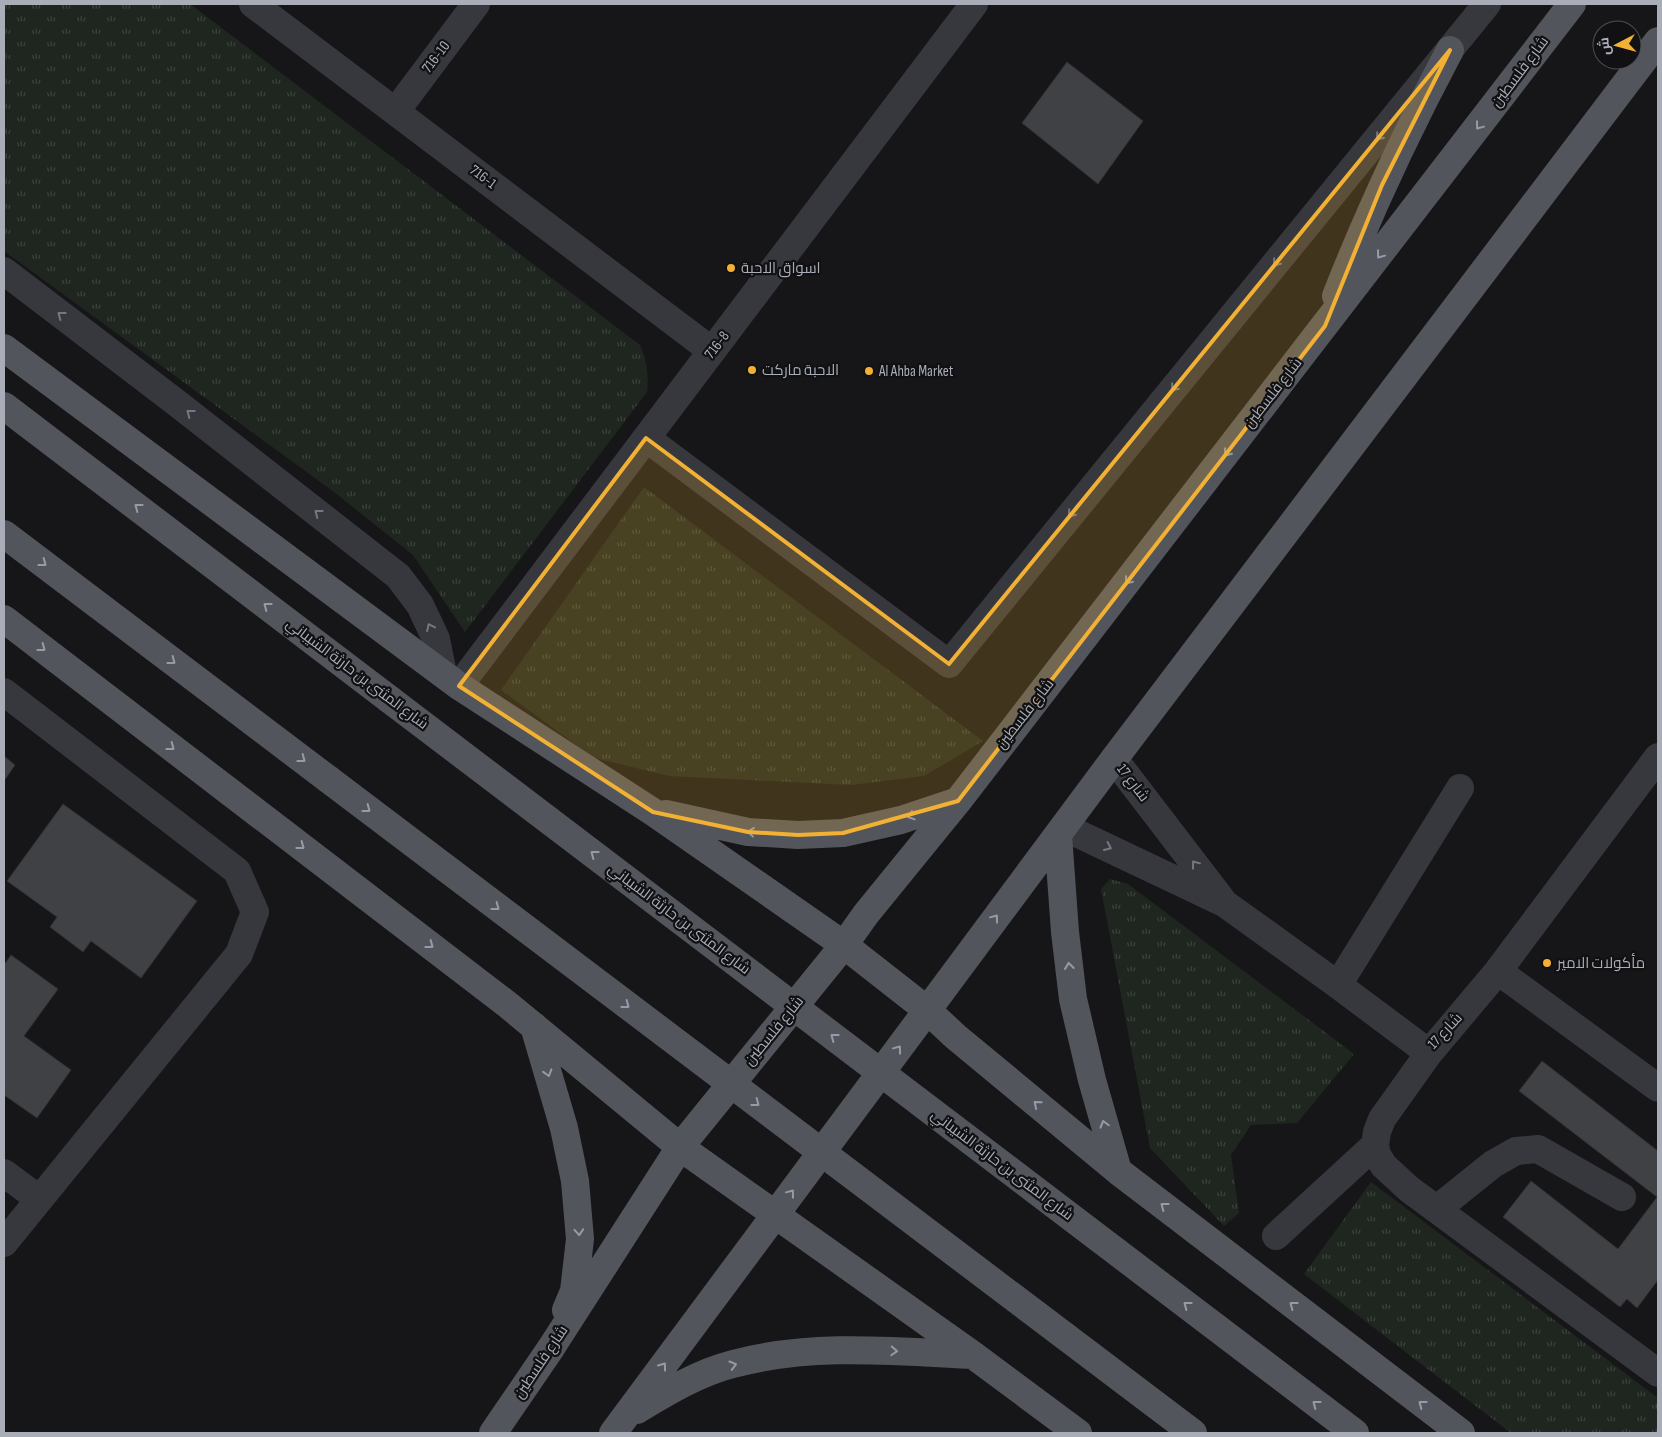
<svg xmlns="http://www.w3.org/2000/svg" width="1662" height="1437" viewBox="0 0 1662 1437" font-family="'Sofia Sans Condensed',Cairo,sans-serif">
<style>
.grass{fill:url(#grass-tufts)}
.building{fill:#404145;stroke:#303034}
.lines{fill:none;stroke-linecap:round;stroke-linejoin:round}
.minor{stroke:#37383d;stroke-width:28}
.major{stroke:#53555c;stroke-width:28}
.major-bridge{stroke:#53555c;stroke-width:28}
.oneway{stroke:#979ba6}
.oneway2{stroke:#757881}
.marked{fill:#f2b134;fill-opacity:0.2;stroke:#f2b134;stroke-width:4;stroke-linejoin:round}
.poi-dot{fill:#f2b134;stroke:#111113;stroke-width:2}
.labels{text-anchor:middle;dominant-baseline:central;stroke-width:4.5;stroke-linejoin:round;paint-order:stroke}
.street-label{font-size:15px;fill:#a8adb8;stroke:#111113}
.poi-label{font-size:15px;fill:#a8adb8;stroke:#111113;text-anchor:start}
</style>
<defs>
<pattern id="grass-tufts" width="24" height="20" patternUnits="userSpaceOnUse" patternTransform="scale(1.25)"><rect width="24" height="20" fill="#1e261f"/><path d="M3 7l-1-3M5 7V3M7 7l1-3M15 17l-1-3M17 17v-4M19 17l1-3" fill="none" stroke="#3c433d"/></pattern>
</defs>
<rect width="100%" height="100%" fill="#161618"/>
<!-- grass -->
<path class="grass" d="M 4,4 L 190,4 L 640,345 C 647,361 649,375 647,392 L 465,632 L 413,555 L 334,492 L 4,251 Z
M 644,487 L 983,741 L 924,776 L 851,785 L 670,776 L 594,758 L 501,690 Z
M 1110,879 L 1128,884 L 1354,1054 L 1297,1123 L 1251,1125 L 1231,1155 L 1239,1213 L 1224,1226 L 1150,1148 L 1101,889 Z
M 1371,1182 L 1658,1398 L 1658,1433 L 1511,1433 L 1304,1274 Z"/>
<!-- building -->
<path class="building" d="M 1067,62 L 1143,121 L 1098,184 L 1022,123 Z
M 4,756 L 15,765 L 4,781 Z
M 63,804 L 197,901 L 141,978 L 91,941 L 83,952 L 50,927 L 57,917 L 7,881 Z
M 11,955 L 58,989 L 24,1036 L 71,1070 L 37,1118 L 4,1095 L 4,965 Z
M 1542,1061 L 1658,1151 L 1658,1280 L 1637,1308 L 1627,1299 L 1620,1307 L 1503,1217 L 1531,1181 L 1618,1249 L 1657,1197 L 1519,1091 Z"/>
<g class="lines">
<!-- minor -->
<path class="minor" d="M 253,4 L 712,351
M 396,111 L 476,4
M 4,271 L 178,404 L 398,576 L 420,605 L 436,639 L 443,674
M 646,438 L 949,664 L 1487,4
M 459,686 L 974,4
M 4,692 L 237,871 L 255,912 L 239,954 L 4,1243
M 1114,759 L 1222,900
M 1064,827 L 1224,903 L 1338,985 L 1429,1053 L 1498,971 L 1658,1088
M 1498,971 L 1658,757
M 1338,985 L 1460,788
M 1429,1053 L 1382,1119 L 1377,1132 L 1375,1145 L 1377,1155 L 1384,1166 L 1409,1189 L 1658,1373
M 4,1173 L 39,1199
M 1437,1209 L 1493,1164 L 1516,1151 L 1538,1149 L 1622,1197
M 1276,1236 L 1375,1145"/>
<!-- major -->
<path class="major" d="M 1336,296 C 1369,212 1407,131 1450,50
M 4,348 L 459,686 L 653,812 L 844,945 L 927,1010 L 956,1037 L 1118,1171 L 1461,1433
M 4,406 L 389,699
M 4,534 L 328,779
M 4,619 L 508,1005 L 680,1147 L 973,1355 L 1078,1433
M 666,814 L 748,832 L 798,835 L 843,833 L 901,820 L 958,801
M 1058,835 L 1065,932 L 1073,999 L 1092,1080 L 1118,1171
M 534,1026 L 564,1128 L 575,1181 L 580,1239 L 574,1291 L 566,1310
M 637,1410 C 667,1392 698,1373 733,1364 C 811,1343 893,1351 973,1355
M 493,1433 L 551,1348 L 680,1147 L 844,945 L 866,914 L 958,801 L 1572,4
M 613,1433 L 1114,759 L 1658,41"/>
<!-- major-bridge -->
<path class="major-bridge" d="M 389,699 L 1355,1433
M 328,779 L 1193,1433"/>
</g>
<!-- one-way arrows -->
<defs><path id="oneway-chevron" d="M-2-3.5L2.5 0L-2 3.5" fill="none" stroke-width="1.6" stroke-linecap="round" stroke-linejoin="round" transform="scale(1.25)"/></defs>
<g class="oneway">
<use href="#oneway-chevron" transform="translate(1479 126) rotate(127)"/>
<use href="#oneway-chevron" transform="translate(1380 255) rotate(127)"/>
<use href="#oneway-chevron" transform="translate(1227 453) rotate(128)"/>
<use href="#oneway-chevron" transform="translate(138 507) rotate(-143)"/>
<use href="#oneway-chevron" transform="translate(43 563) rotate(37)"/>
<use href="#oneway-chevron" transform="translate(1128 581) rotate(128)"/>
<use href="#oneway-chevron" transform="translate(267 606) rotate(-143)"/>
<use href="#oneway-chevron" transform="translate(42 648) rotate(37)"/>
<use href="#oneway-chevron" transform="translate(172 661) rotate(37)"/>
<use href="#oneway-chevron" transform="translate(171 747) rotate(37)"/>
<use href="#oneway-chevron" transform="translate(302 759) rotate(37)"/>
<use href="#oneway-chevron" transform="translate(367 809) rotate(37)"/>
<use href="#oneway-chevron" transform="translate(911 816) rotate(162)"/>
<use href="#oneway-chevron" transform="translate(751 832) rotate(-174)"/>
<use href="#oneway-chevron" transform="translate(301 846) rotate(37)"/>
<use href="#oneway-chevron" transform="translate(594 854) rotate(-143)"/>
<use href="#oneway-chevron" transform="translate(496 907) rotate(37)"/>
<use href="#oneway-chevron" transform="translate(995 918) rotate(-53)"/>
<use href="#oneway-chevron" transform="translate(430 945) rotate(37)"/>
<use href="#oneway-chevron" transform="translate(1069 966) rotate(-97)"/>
<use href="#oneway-chevron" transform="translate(626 1005) rotate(37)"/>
<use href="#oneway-chevron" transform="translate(834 1037) rotate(-143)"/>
<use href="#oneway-chevron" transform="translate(898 1049) rotate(-53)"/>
<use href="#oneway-chevron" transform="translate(548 1073) rotate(73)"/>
<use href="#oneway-chevron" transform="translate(756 1103) rotate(37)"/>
<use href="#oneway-chevron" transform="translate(1037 1104) rotate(-140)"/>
<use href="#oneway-chevron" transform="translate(1104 1124) rotate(-106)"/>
<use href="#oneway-chevron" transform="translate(791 1193) rotate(-53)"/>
<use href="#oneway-chevron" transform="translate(1164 1206) rotate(-143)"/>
<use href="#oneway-chevron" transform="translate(579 1232) rotate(86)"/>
<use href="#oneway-chevron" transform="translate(1187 1305) rotate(-143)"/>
<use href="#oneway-chevron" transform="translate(1293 1305) rotate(-143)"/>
<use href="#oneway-chevron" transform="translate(894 1351) rotate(3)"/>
<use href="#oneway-chevron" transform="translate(733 1365) rotate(-16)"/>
<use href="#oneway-chevron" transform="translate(663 1366) rotate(-54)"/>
<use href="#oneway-chevron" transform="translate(1316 1404) rotate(-143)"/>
<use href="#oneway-chevron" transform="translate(1422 1404) rotate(-143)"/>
</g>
<g class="oneway2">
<use href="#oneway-chevron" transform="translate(1379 137) rotate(129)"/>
<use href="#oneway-chevron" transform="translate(1276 263) rotate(129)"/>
<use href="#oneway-chevron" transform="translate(61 315) rotate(-143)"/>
<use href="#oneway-chevron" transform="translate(1174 388) rotate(129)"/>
<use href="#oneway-chevron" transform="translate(190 413) rotate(-142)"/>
<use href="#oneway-chevron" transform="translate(318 513) rotate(-142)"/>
<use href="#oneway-chevron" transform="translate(1071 514) rotate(129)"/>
<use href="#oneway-chevron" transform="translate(430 627) rotate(-115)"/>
<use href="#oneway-chevron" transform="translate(1108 847) rotate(25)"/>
<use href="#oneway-chevron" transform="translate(1195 864) rotate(-127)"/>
</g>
<!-- marked area -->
<path class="marked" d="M 1450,50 L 1382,185 L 1325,326 L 958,801 L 843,833 L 798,835 L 748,832 L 653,812 L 459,686 L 646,438 L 949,664 Z"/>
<!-- markers -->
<g class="poi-dot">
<circle cx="731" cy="268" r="5"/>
<circle cx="752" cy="370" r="5"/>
<circle cx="869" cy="371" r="5"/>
<circle cx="1547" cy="963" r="5"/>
</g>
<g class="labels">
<!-- street labels -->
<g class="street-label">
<text transform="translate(436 57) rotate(-53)">716-10</text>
<text transform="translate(1520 72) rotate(-53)">شارع فلسطين</text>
<text transform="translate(483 177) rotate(37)">716-1</text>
<text transform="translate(717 345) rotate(-53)">716-8</text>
<text transform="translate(1273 393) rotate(-52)">شارع فلسطين</text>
<text transform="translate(357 674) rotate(37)">شارع المثنى بن حارثة الشيباني</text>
<text transform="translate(1025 714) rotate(-52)">شارع فلسطين</text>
<text transform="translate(1133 783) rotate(53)">شارع 17</text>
<text transform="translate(679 919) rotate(37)">شارع المثنى بن حارثة الشيباني</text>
<text transform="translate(774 1031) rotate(-51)">شارع فلسطين</text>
<text transform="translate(1445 1031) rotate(-47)">شارع 17</text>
<text transform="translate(1002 1165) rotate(37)">شارع المثنى بن حارثة الشيباني</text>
<text transform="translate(541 1362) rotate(-56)">شارع فلسطين</text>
</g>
<!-- poi labels -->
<g class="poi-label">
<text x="741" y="268">اسواق الاحبة</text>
<text x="762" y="370">الاحبة ماركت</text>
<text x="879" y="371">Al Ahba Market</text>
<text x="1557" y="963">مأكولات الامير</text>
</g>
</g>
<!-- border -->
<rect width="1662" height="1437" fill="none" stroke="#a8adb8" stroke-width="10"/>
<!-- north arrow -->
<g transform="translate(1617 45) rotate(264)"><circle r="24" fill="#111113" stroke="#4d4f55"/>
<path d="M0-4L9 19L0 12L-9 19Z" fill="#f2b134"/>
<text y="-8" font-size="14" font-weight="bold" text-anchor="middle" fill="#a8adb8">ش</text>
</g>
</svg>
